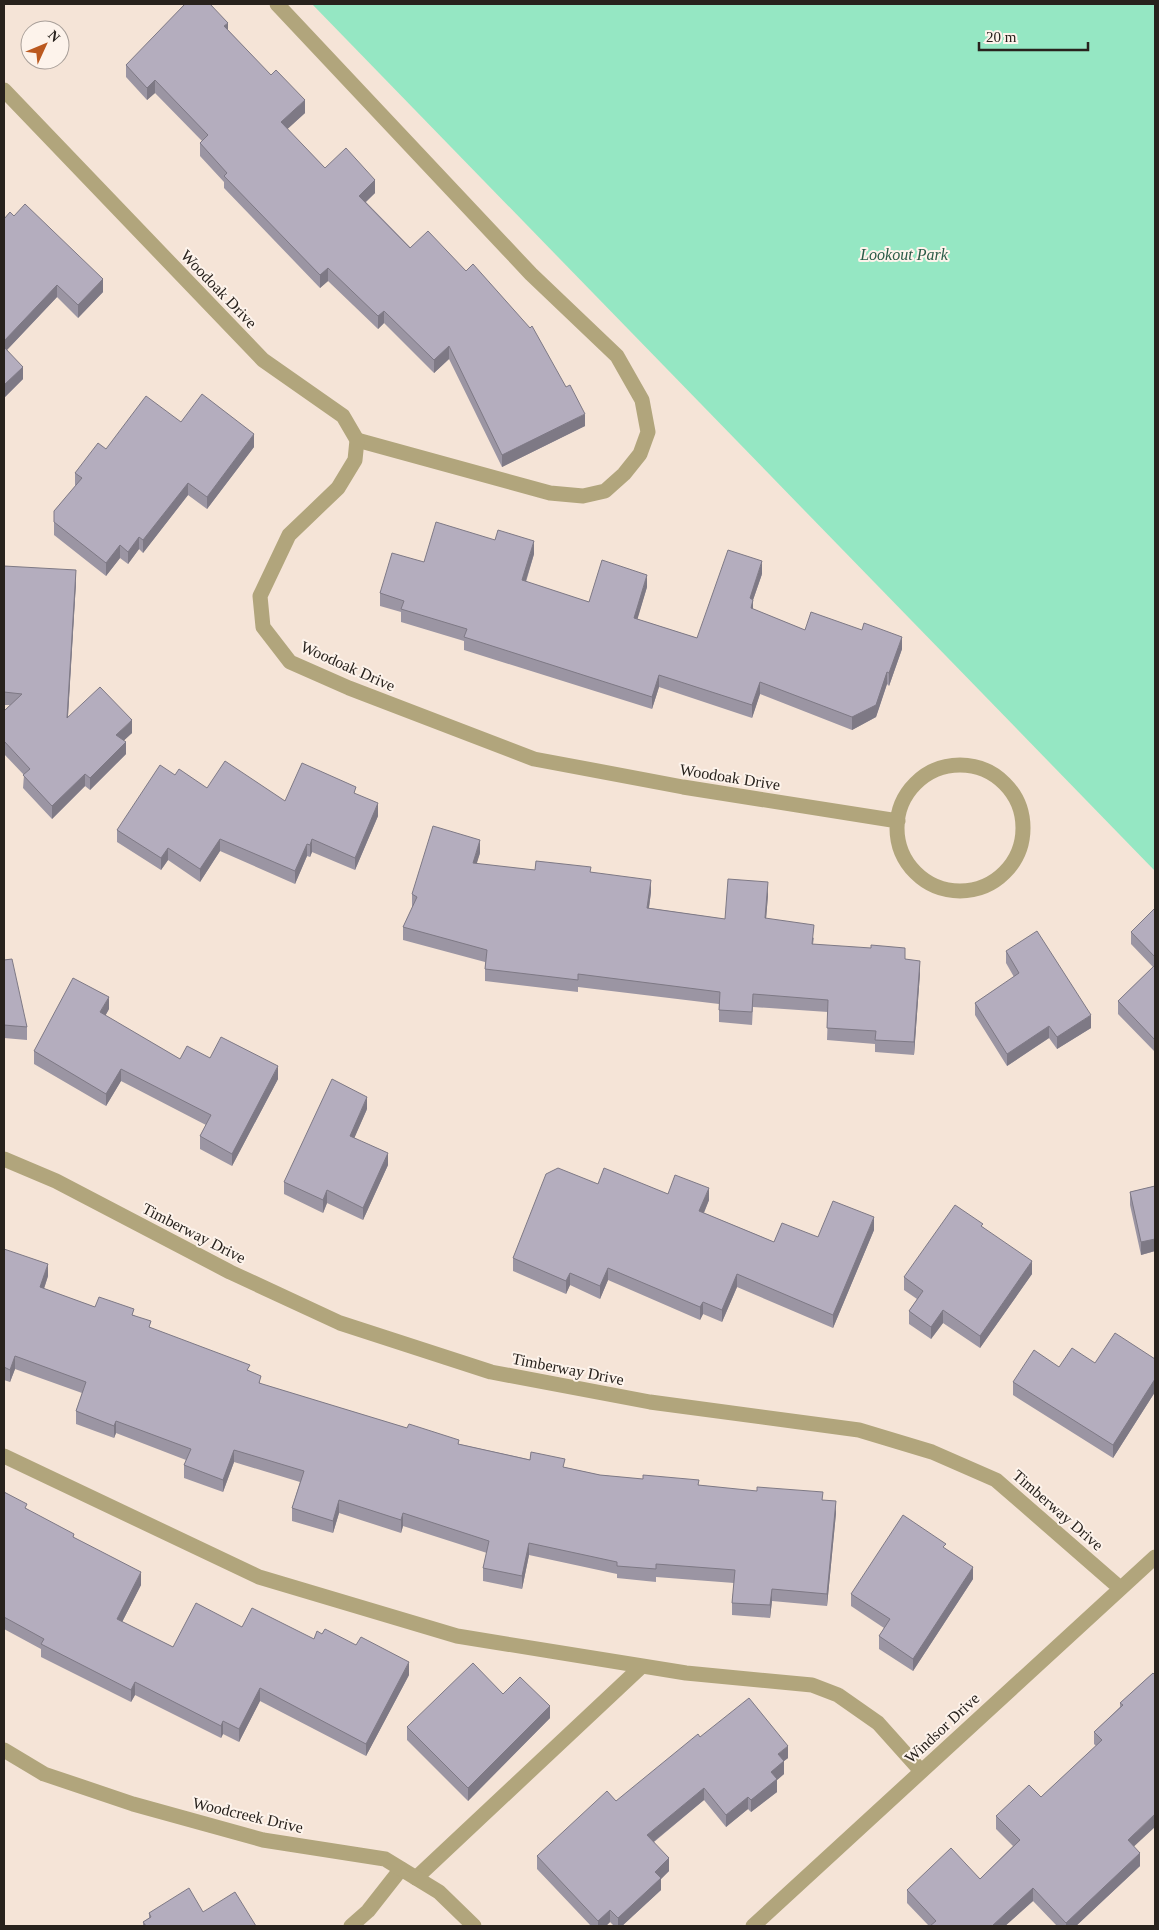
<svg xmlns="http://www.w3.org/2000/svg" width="1159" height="1930" viewBox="0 0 1159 1930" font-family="Georgia,serif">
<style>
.green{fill:#95e7c3}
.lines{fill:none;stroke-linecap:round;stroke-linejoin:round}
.service{stroke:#b1a57c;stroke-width:15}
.minor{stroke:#b1a57c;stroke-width:15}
.tertiary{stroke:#b1a57c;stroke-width:15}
.wall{fill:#9b95a3}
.shaded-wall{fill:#7e7985}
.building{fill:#b4adbe;stroke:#7e7985}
.labels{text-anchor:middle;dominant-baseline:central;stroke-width:4;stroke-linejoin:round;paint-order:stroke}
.park-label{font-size:16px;font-style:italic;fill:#2a5b47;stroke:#fdf3eb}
.street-label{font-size:16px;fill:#28221d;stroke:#fdf3eb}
</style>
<rect width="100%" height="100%" fill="#f5e4d7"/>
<!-- green -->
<path class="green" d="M 312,4 L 1155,4 L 1155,871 Z"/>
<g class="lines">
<!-- service -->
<path class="service" d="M 277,4 L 531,274 L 617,356 L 642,400 L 648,432 L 640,454 L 624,474 L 605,491 L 583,496 L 550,493 L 357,440
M 4,1456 L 259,1577 L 457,1636 L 686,1673 L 812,1685 L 838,1695 L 878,1723 L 921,1771
M 416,1878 L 642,1666
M 351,1926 L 368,1911 L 401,1869"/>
<!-- minor -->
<path class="minor" d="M 4,90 L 263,360 L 343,416 L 357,440 L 355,460 L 338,488 L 289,535 L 260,596 L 263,627 L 290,662 L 349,688 L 534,759 L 683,787 L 898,821
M897 828a63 63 0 1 1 126 0a63 63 0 1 1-126 0Z
M 4,1159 L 56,1181 L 230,1272 L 340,1323 L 491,1372 L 650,1402 L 859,1430 L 932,1452 L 996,1480 L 1120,1588
M 753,1926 L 1155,1557"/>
<!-- tertiary -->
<path class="tertiary" d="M 4,1750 L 44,1774 L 133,1804 L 263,1840 L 385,1859 L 439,1892 L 474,1926"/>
</g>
<!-- wall -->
<path class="wall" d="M 228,30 L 305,113 L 287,129 L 325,168 L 375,193 L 366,202 L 585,426 L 502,467 L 449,359 L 434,373 L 384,323 L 378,329 L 328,281 L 320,288 L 224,188 L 224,182 L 200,156 L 200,143 L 202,141 L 155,93 L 147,100 L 126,77 L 126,65 Z
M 4,219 L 103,292 L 78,318 L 57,297 L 7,350 L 23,379 L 4,398 Z
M 181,422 L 254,447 L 207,509 L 188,495 L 143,553 L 139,549 L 128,564 L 120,558 L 106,576 L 54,535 L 54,511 L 76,486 L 75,485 L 75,473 L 106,449 Z
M 534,554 L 526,582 L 589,602 L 647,587 L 637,619 L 697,638 L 762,574 L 753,600 L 753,609 L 805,630 L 902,649 L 889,686 L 887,684 L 876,717 L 852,730 L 760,694 L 752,718 L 659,687 L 652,709 L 464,650 L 464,641 L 401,622 L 401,612 L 380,606 L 380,593 L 424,562 Z
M 4,566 L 76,582 L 68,717 L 132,733 L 124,740 L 126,754 L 90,790 L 85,786 L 52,819 L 23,788 L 24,775 L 4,754 L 4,711 L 10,705 L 4,705 Z
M 207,788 L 285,801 L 356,794 L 378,816 L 355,870 L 312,852 L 310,857 L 307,856 L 295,884 L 220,851 L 200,882 L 168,860 L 161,870 L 117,842 L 117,830 Z
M 480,853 L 476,864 L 535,870 L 591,872 L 651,892 L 649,908 L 725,919 L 768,895 L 766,919 L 814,938 L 813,944 L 905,959 L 920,973 L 914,1055 L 875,1052 L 875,1044 L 827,1040 L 828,1012 L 753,1007 L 752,1025 L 719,1022 L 719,1004 L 578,987 L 578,992 L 485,981 L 485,962 L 403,940 L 403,927 L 413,907 L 412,907 L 412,894 Z
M 1155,908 L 1155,1052 L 1118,1014 L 1118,1001 L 1153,967 L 1131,944 L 1131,932 Z
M 1006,951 L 1091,1028 L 1057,1049 L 1049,1038 L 1007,1066 L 975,1015 L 975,1003 L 1014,977 L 1006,963 Z
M 4,960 L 27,1027 L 27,1040 L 4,1038 Z
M 109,1009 L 105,1016 L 180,1059 L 210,1058 L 278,1079 L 232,1166 L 200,1149 L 200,1136 L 206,1125 L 121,1081 L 106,1106 L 34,1064 L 34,1051 Z
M 367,1109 L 354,1138 L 388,1165 L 363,1220 L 327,1203 L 323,1213 L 284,1194 L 284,1182 Z
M 598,1184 L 668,1194 L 709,1200 L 704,1213 L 774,1242 L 874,1230 L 833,1328 L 737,1287 L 722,1322 L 703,1314 L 700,1320 L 608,1280 L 600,1299 L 570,1285 L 566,1294 L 513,1271 L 513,1258 Z
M 1155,1186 L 1155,1251 L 1141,1255 L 1130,1205 L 1130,1192 Z
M 983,1227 L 1032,1274 L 980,1348 L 943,1323 L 931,1339 L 909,1324 L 909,1311 L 917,1299 L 904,1290 L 904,1277 Z
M 4,1249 L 48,1276 L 44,1289 L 95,1307 L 134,1315 L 151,1328 L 250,1371 L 261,1384 L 459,1444 L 600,1475 L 699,1485 L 823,1500 L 836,1513 L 827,1606 L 772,1601 L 770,1618 L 732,1615 L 732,1603 L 734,1583 L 656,1577 L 656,1582 L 617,1578 L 617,1574 L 529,1555 L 522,1589 L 483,1581 L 483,1568 L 487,1553 L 403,1526 L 401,1533 L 339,1513 L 333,1533 L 292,1521 L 292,1508 L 300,1482 L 234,1462 L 223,1492 L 184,1478 L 184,1465 L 186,1460 L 116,1433 L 114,1438 L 76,1424 L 76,1411 L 82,1393 L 15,1369 L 10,1382 L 4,1380 Z
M 1155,1359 L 1155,1392 L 1113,1458 L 1013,1395 L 1013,1382 L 1059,1367 L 1095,1363 Z
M 4,1492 L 27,1509 L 74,1538 L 141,1585 L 122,1622 L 173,1647 L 242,1627 L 314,1639 L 409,1675 L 366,1756 L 260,1701 L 239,1742 L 223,1734 L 221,1738 L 135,1695 L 131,1702 L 41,1657 L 41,1649 L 4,1629 Z
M 946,1549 L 973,1579 L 913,1671 L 879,1649 L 879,1636 L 884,1628 L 851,1606 L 851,1594 Z
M 1153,1673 L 1134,1847 L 1140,1866 L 1076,1926 L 1057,1926 L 1033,1901 L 1005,1926 L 929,1926 L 907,1903 L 907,1890 L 980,1879 L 1013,1846 L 996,1829 L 996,1816 L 1041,1797 L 1096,1746 L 1094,1744 L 1094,1732 L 1120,1707 L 1120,1703 Z
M 503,1694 L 550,1718 L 468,1801 L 407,1740 L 407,1727 Z
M 700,1737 L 788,1758 L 784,1761 L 784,1774 L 777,1780 L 777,1792 L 751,1812 L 748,1809 L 726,1827 L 704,1800 L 654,1842 L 669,1871 L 661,1879 L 661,1890 L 622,1926 L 614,1926 L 610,1922 L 606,1926 L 591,1926 L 537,1869 L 537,1856 L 616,1801 Z
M 203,1912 L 256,1926 L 143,1926 L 143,1922 L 149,1918 L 149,1913 Z"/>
<!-- shaded-wall -->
<path class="shaded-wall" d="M 228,23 L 228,35 L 224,26 Z
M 155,80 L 155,93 L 147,100 L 147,88 Z
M 305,100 L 305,113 L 281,135 L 281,122 Z
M 375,180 L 375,193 L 359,208 L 359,196 Z
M 328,268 L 328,281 L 320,288 L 320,275 Z
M 103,279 L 103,292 L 78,318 L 78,305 Z
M 57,285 L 57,297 L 4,353 L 4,341 Z
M 384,311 L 384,323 L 378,329 L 378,316 Z
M 449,346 L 449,359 L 434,373 L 434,360 Z
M 23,367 L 23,379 L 4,398 L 4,385 Z
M 585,414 L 585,426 L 502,467 L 502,455 Z
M 254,434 L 254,447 L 207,509 L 207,497 Z
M 188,483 L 188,495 L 143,553 L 143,540 Z
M 139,537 L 139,549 L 128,564 L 128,552 Z
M 534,541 L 534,554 L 522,593 L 522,580 Z
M 120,545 L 120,558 L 106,576 L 106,563 Z
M 762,561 L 762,574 L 753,600 L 753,612 L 751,620 L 750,598 Z
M 76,570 L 76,582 L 67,731 L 67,718 Z
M 647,575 L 647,587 L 634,631 L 634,618 Z
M 902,637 L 902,649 L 889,686 L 889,673 Z
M 887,672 L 887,684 L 876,717 L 852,730 L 852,717 Z
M 659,675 L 659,687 L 652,709 L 652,697 Z
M 760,682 L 760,694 L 752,718 L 752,705 Z
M 132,720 L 132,733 L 116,748 L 116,735 Z
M 126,742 L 126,754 L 90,790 L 90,778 Z
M 85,774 L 85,786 L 52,819 L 52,806 Z
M 378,803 L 378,816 L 355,870 L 355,858 Z
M 220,839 L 220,851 L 200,882 L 200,869 Z
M 312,839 L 312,852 L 310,857 L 310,845 Z
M 480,840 L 480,853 L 473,876 L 473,863 Z
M 307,844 L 307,856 L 295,884 L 295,871 Z
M 168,848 L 168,860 L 161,870 L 161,858 Z
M 651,880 L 651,892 L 647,921 L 647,908 Z
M 768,882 L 768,895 L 765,931 L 765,918 Z
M 920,961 L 920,973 L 914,1055 L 914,1042 Z
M 109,997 L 109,1009 L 100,1025 L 100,1012 Z
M 1091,1015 L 1091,1028 L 1057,1049 L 1057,1037 Z
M 1049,1026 L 1049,1038 L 1007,1066 L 1007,1054 Z
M 278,1066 L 278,1079 L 232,1166 L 232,1154 Z
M 121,1069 L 121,1081 L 106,1106 L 106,1094 Z
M 367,1097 L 367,1109 L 350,1148 L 350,1136 Z
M 388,1153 L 388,1165 L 363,1220 L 363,1208 Z
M 709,1188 L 709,1200 L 699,1224 L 699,1211 Z
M 327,1190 L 327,1203 L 323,1213 L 323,1200 Z
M 874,1217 L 874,1230 L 833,1328 L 833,1315 Z
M 1155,1239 L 1155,1251 L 1141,1255 L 1141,1242 Z
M 1032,1261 L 1032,1274 L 980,1348 L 980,1336 Z
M 48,1264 L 48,1276 L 40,1300 L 40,1287 Z
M 608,1268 L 608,1280 L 600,1299 L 600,1286 Z
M 570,1273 L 570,1285 L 566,1294 L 566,1281 Z
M 737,1274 L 737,1287 L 722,1322 L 722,1310 Z
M 703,1302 L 703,1314 L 700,1320 L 700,1307 Z
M 943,1310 L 943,1323 L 931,1339 L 931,1327 Z
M 15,1356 L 15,1369 L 10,1382 L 10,1370 Z
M 1155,1379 L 1155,1392 L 1113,1458 L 1113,1445 Z
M 116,1421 L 116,1433 L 114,1438 L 114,1426 Z
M 234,1450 L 234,1462 L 223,1492 L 223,1480 Z
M 339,1500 L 339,1513 L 333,1533 L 333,1521 Z
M 836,1501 L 836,1513 L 827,1606 L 827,1594 Z
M 403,1513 L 403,1526 L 401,1533 L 401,1520 Z
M 529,1543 L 529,1555 L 522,1589 L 522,1576 Z
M 973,1567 L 973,1579 L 913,1671 L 913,1659 Z
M 141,1572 L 141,1585 L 117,1632 L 117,1619 Z
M 772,1589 L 772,1601 L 770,1618 L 770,1605 Z
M 409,1662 L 409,1675 L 366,1756 L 366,1744 Z
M 135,1682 L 135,1695 L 131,1702 L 131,1690 Z
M 260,1688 L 260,1701 L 239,1742 L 239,1729 Z
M 550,1706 L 550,1718 L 468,1801 L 468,1788 Z
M 223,1721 L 223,1734 L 221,1738 L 221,1726 Z
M 788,1746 L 788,1758 L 784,1761 L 784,1774 L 777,1780 L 777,1792 L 751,1812 L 751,1800 L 771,1772 L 778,1754 Z
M 704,1788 L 704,1800 L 647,1847 L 647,1835 Z
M 748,1797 L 748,1809 L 726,1827 L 726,1815 Z
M 1155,1814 L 1155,1827 L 1128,1852 L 1128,1840 Z
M 1140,1853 L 1140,1866 L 1076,1926 L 1066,1926 L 1066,1923 Z
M 669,1858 L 669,1871 L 661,1879 L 661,1890 L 622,1926 L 618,1926 L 618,1918 L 655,1872 Z
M 1033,1888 L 1033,1901 L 1005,1926 L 992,1926 Z
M 610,1910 L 610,1922 L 606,1926 L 598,1926 L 598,1921 Z"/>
<!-- building -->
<path class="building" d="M 185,4 L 210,4 L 228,23 L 224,26 L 271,75 L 276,70 L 305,100 L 281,122 L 325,168 L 346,148 L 375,180 L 359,196 L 410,248 L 428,231 L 466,271 L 473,264 L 530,328 L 532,326 L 566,387 L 570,385 L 585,414 L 502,455 L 449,346 L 434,360 L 384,311 L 378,316 L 328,268 L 320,275 L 224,176 L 227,173 L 200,143 L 208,135 L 155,80 L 147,88 L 126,65 Z
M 25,204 L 103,279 L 78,305 L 57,285 L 4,341 L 4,219 L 10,212 L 14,216 Z
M 4,347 L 23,367 L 4,385 Z
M 202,394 L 254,434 L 207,497 L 188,483 L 143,540 L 139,537 L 128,552 L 120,545 L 106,563 L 54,522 L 54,511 L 82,478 L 75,473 L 98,443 L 106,449 L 146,396 L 181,422 Z
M 436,522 L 495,540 L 498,530 L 534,541 L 522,580 L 589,602 L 602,560 L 647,575 L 634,618 L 697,638 L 728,550 L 762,561 L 750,598 L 753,600 L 751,608 L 805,630 L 811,612 L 862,630 L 864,623 L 902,637 L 889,673 L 887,672 L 876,705 L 852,717 L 760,682 L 752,705 L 659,675 L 652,697 L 464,637 L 467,629 L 401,609 L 404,601 L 380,593 L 392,553 L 424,562 Z
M 4,566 L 76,570 L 67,718 L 100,687 L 132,720 L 116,735 L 126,742 L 90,778 L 85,774 L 52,806 L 23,775 L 30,769 L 4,741 L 4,711 L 22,694 L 4,692 Z
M 225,761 L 285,801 L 302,763 L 356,787 L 354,793 L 378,803 L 355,858 L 312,839 L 310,845 L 307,844 L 295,871 L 220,839 L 200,869 L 168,848 L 161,858 L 117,830 L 160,765 L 175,775 L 179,769 L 207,788 Z
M 433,826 L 480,840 L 473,863 L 535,870 L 536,861 L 591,867 L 590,872 L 651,880 L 647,908 L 725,919 L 728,879 L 768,882 L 765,918 L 814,925 L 812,944 L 871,948 L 871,945 L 905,948 L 905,959 L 920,961 L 914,1042 L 875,1040 L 876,1031 L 827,1028 L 828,1000 L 753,994 L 752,1012 L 719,1010 L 720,992 L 578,974 L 578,980 L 485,969 L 487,950 L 403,927 L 417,897 L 412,894 Z
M 1155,908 L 1155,957 L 1131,932 Z
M 1037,931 L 1091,1015 L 1057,1037 L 1049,1026 L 1007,1054 L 975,1003 L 1019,973 L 1006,951 Z
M 12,959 L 27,1027 L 4,1025 L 4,960 Z
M 1155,965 L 1155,1040 L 1118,1001 Z
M 73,978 L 109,997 L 100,1012 L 180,1059 L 187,1046 L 210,1058 L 221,1037 L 278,1066 L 232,1154 L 200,1136 L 211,1115 L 121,1069 L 106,1094 L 34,1051 Z
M 332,1079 L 367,1097 L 350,1136 L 388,1153 L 363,1208 L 327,1190 L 323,1200 L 284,1182 Z
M 558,1168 L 598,1184 L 604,1168 L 668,1194 L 675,1175 L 709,1188 L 699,1211 L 774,1242 L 782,1223 L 818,1237 L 833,1201 L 874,1217 L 833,1315 L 737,1274 L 722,1310 L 703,1302 L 700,1307 L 608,1268 L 600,1286 L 570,1273 L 566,1281 L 513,1258 L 546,1174 Z
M 1155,1186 L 1155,1239 L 1141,1242 L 1130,1192 Z
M 955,1205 L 983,1224 L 981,1226 L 1032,1261 L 980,1336 L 943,1310 L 931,1327 L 909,1311 L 923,1291 L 904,1277 Z
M 4,1249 L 48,1264 L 40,1287 L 95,1307 L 99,1297 L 134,1309 L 132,1315 L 151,1321 L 149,1327 L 250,1365 L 247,1370 L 261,1376 L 259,1383 L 407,1428 L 409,1424 L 459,1440 L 458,1444 L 530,1460 L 531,1452 L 565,1459 L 563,1467 L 600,1475 L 643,1479 L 643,1475 L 699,1480 L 698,1485 L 757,1491 L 757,1487 L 823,1492 L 822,1500 L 836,1501 L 827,1594 L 772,1589 L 770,1605 L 732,1603 L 735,1570 L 656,1564 L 656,1569 L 617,1566 L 617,1562 L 529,1543 L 522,1576 L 483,1568 L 489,1541 L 403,1513 L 401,1520 L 339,1500 L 333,1521 L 292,1508 L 304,1471 L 234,1450 L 223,1480 L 184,1465 L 191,1449 L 116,1421 L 114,1426 L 76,1411 L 86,1382 L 15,1356 L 10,1370 L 4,1367 Z
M 1115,1333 L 1155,1359 L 1155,1379 L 1113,1445 L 1013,1382 L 1034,1350 L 1059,1367 L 1072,1348 L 1095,1363 Z
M 4,1492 L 27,1504 L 25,1508 L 74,1534 L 73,1537 L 141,1572 L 117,1619 L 173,1647 L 196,1603 L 242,1627 L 252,1608 L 314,1639 L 317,1631 L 322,1634 L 325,1629 L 356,1645 L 361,1637 L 409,1662 L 366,1744 L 260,1688 L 239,1729 L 223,1721 L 221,1726 L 135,1682 L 131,1690 L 41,1644 L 44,1639 L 4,1617 Z
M 903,1515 L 946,1544 L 943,1547 L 973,1567 L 913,1659 L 879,1636 L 890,1619 L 851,1594 Z
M 473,1663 L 503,1694 L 520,1677 L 550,1706 L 468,1788 L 407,1727 Z
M 1153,1673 L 1155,1675 L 1155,1814 L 1128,1840 L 1140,1853 L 1066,1923 L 1033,1888 L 992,1926 L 930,1926 L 936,1921 L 907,1890 L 951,1848 L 980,1879 L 1020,1840 L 996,1816 L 1029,1785 L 1041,1797 L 1102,1740 L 1094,1732 L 1123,1705 L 1120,1703 Z
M 749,1698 L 788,1746 L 778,1754 L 784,1761 L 771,1772 L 777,1779 L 751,1800 L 748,1797 L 726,1815 L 704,1788 L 647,1835 L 669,1858 L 655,1872 L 661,1878 L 618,1918 L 610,1910 L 598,1921 L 537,1856 L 607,1791 L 616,1801 L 698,1734 L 700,1737 Z
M 189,1888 L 203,1912 L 235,1892 L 256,1926 L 146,1926 L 143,1922 L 151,1917 L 149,1913 Z"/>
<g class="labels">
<!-- park labels -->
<g class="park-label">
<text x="904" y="254">Lookout Park</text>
</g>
<!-- street labels -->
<g class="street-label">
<text transform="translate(219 289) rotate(46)">Woodoak Drive</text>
<text transform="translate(348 666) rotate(24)">Woodoak Drive</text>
<text transform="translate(730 777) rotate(9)">Woodoak Drive</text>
<text transform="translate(194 1233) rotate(27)">Timberway Drive</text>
<text transform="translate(568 1369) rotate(11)">Timberway Drive</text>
<text transform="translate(1058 1510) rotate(41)">Timberway Drive</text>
<text transform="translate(942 1728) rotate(-43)">Windsor Drive</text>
<text transform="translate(248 1815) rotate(13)">Woodcreek Drive</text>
</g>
</g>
<!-- border -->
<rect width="1159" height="1930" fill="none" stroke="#28221d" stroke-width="10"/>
<!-- north arrow -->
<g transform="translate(45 45) rotate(46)"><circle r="24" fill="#fdf3eb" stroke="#a89f99"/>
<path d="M0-4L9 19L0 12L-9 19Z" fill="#bb591f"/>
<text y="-8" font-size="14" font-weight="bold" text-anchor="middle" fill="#28221d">N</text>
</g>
<!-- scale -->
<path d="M979 42v8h109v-8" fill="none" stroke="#28221d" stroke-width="2.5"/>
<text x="986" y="42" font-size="15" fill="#28221d" stroke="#fdf3eb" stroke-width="4" paint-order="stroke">20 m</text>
</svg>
